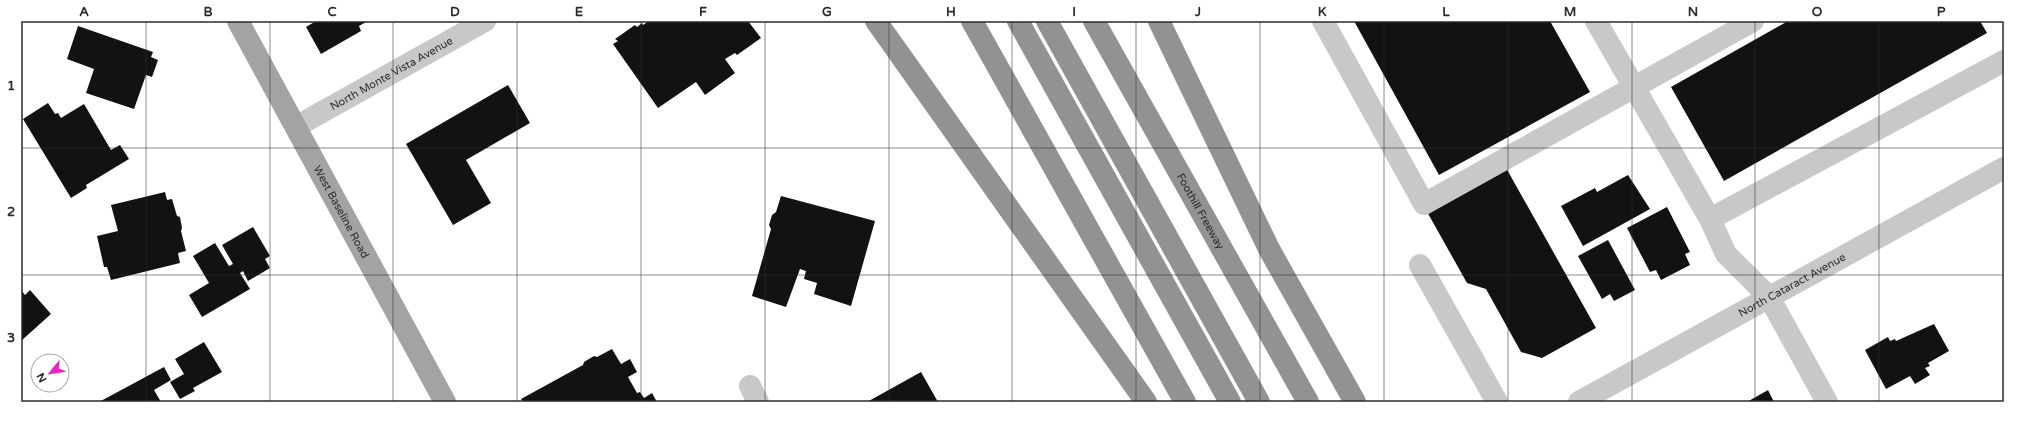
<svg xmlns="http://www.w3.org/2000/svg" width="2025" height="423" viewBox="0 0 2025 423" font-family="'Varela Round',sans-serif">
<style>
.building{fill:#121212}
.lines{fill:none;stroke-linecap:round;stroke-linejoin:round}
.minor{stroke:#c8c8c8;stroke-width:22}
.major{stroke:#a3a3a3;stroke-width:22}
.highway{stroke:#929292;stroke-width:22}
.grid{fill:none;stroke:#2b2b2b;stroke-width:1;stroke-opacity:0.55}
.labels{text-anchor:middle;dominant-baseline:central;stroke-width:4;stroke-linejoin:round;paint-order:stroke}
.street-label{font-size:11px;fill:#2b2b2b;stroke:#fff}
.neatline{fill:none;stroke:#2b2b2b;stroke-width:1.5}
.grid-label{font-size:13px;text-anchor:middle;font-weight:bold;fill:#2b2b2b}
</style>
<rect width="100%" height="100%" fill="#fff"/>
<!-- building -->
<path class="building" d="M 316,21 L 368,21 L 359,26 L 361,31 L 321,54 L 306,27 Z
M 649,21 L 748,21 L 761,38 L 737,55 L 735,53 L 725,59 L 735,73 L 705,95 L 696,82 L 658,108 L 613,44 L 618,41 L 615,39 L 635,25 L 637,27 L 642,23 L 643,25 Z
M 1354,21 L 1550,21 L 1590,92 L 1439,175 Z
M 1788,21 L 1980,21 L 1987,33 L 1724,181 L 1671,87 Z
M 78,26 L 153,52 L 151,57 L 158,60 L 152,77 L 146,75 L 134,109 L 86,93 L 94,69 L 67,59 Z
M 508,85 L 530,123 L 466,160 L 491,203 L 453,225 L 406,144 Z
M 48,103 L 55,114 L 58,113 L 61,118 L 84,104 L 111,150 L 120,145 L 129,159 L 86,185 L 87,188 L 71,198 L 23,119 Z
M 1505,166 L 1596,328 L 1542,358 L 1521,352 L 1486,289 L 1467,283 L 1426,210 Z
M 1628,175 L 1650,209 L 1583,246 L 1561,206 L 1595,188 L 1597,192 Z
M 165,192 L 167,200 L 172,199 L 177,216 L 180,217 L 182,228 L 181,231 L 186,251 L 178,253 L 180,263 L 111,280 L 107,267 L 104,267 L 97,236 L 118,231 L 111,205 Z
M 781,196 L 875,221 L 851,306 L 814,294 L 817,283 L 804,279 L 806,271 L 800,269 L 786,307 L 752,296 L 771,229 L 769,225 L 772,215 L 776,212 Z
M 1667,207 L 1690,252 L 1685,254 L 1690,265 L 1661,280 L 1656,270 L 1650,272 L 1627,228 Z
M 253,227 L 270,256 L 265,259 L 270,268 L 248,281 L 243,271 L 240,273 L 250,289 L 202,317 L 189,295 L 209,283 L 193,256 L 215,243 L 229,266 L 233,264 L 222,245 Z
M 1608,240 L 1635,290 L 1614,301 L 1610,294 L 1602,299 L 1578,256 Z
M 21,290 L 25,295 L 30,290 L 51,314 L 21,341 Z
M 1934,324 L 1949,351 L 1928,363 L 1930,366 L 1925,368 L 1930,375 L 1915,384 L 1910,376 L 1886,389 L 1865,350 L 1888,337 L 1890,341 L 1895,339 L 1896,341 Z
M 204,342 L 222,372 L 193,388 L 195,391 L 180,399 L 170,382 L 184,374 L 175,359 Z
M 612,349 L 621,364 L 630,359 L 637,372 L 628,377 L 637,393 L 640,392 L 644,398 L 652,393 L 657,402 L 523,402 L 521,399 L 583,365 L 584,362 L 594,356 L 597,357 Z
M 164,367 L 171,380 L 154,390 L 161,402 L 99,402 Z
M 921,372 L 938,402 L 867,402 Z
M 1768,390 L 1774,402 L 1747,402 Z"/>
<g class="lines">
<!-- minor -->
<g class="minor">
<path d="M 1323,21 L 1424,204 L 1753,21"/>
<path d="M 1596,21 L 1710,219 L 1726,254 L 1769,297 L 1827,402"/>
<path id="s1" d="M 297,126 L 485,21"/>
<path d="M 1710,219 L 2004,61"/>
<path d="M 1420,265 L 1497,402"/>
<path d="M 750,386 L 758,402"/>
<path id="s2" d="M 1579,402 L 2004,168"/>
</g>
<!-- major -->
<path class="major" id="s3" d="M 238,21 L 445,402"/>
<!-- highway -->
<g class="highway">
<path d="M 876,21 L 1146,402"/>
<path d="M 972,21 L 1185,402"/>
<path d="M 1018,21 L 1230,402"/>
<path d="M 1047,21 L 1259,402"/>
<path id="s4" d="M 1094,21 L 1308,402"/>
<path d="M 1159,21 L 1269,249 L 1355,402"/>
</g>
</g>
<!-- grid -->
<path class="grid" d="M 146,21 L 146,402M 270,21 L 270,402M 393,21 L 393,402M 517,21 L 517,402M 641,21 L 641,402M 765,21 L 765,402M 889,21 L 889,402M 1012,21 L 1012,402M 1136,21 L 1136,402M 1260,21 L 1260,402M 1384,21 L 1384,402M 1508,21 L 1508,402M 1632,21 L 1632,402M 1755,21 L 1755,402M 1879,21 L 1879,402M 21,148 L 2004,148M 21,275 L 2004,275"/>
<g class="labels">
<!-- street labels -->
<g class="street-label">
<text stroke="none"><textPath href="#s1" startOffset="108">North Monte Vista Avenue</textPath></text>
<text stroke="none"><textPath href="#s3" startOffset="217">West Baseline Road</textPath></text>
<text stroke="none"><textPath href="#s4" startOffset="218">Foothill Freeway</textPath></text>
<text stroke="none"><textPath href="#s2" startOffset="243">North Cataract Avenue</textPath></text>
</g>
</g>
<!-- border -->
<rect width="2025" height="423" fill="none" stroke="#ffffff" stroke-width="44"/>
<!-- north arrow -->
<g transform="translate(50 373) rotate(241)"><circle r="19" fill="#ffffff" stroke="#aaaaaa"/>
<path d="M0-3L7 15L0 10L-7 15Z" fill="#ed23c0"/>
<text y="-6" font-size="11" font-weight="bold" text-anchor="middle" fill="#2b2b2b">N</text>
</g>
<rect x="22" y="22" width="1981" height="379" class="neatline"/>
<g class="grid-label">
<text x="84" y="16">A</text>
<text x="208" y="16">B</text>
<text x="332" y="16">C</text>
<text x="455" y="16">D</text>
<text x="579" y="16">E</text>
<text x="703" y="16">F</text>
<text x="827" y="16">G</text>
<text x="951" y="16">H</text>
<text x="1074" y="16">I</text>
<text x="1198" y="16">J</text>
<text x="1322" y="16">K</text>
<text x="1446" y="16">L</text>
<text x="1570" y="16">M</text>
<text x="1693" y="16">N</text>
<text x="1817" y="16">O</text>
<text x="1941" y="16">P</text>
<text x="11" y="90">1</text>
<text x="11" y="216">2</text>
<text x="11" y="342">3</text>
</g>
</svg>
